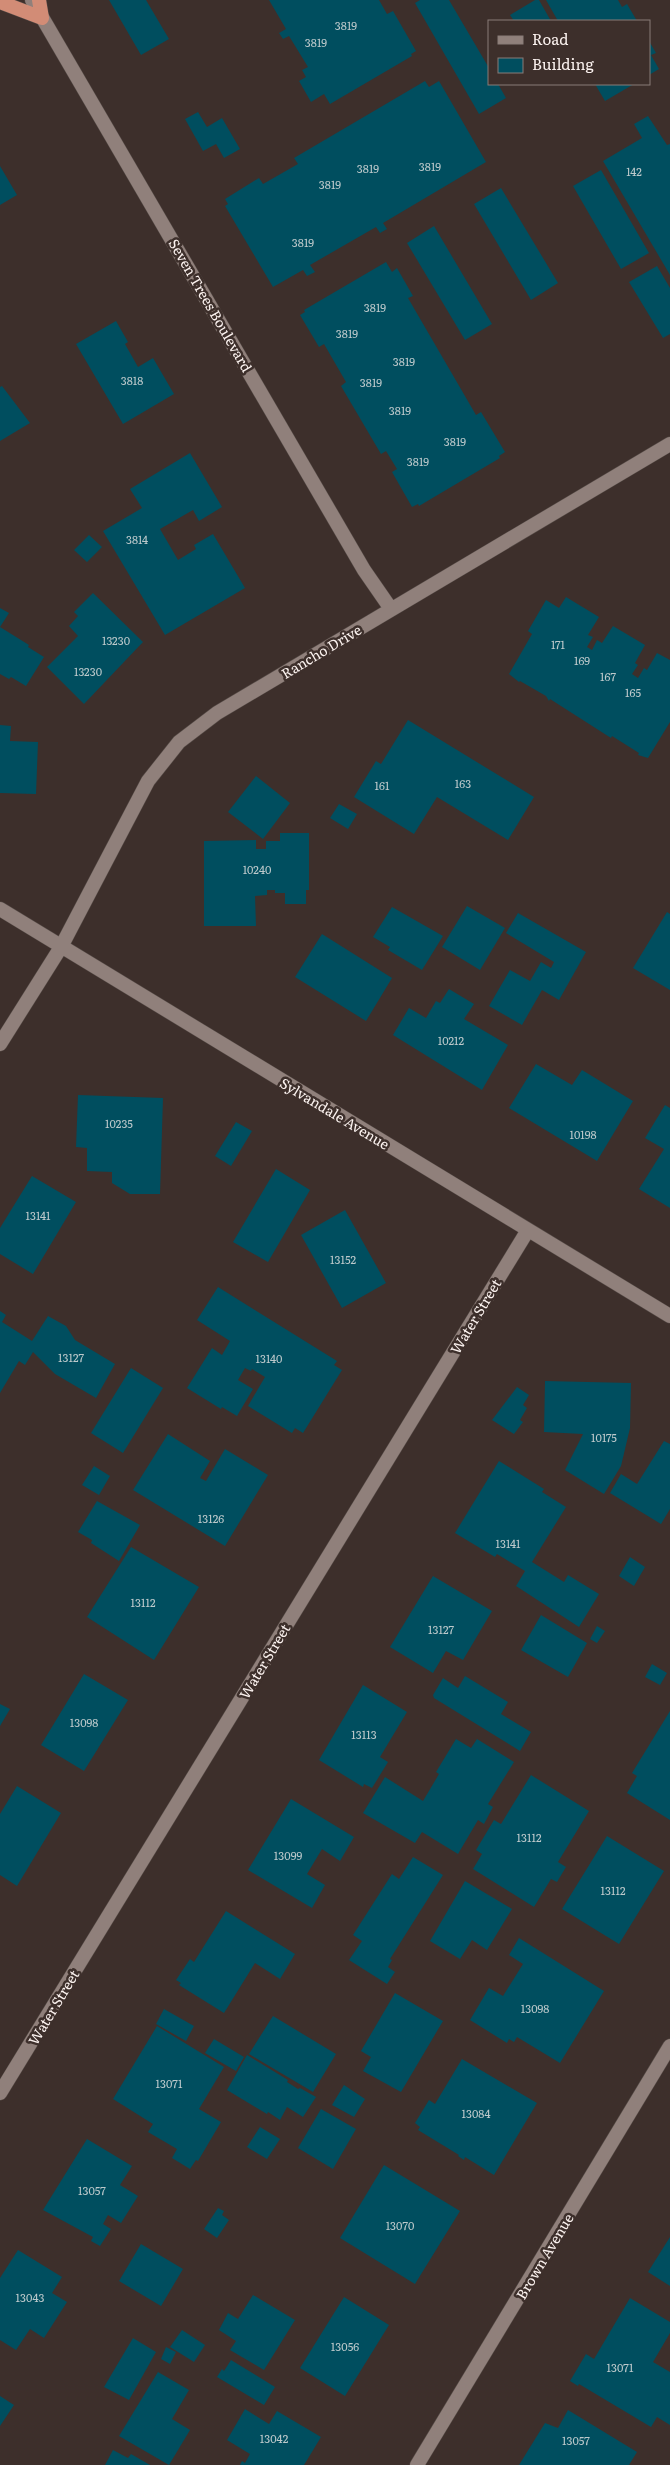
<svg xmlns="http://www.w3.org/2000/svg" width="670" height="2465" viewBox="0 0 670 2465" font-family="Literata,serif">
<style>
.building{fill:#004e5f}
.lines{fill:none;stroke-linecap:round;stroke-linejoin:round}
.minor-casing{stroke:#574c48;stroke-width:15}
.trunk-casing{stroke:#574c48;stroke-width:15}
.minor{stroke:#90807b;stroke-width:14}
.trunk{stroke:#d28c76;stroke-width:14}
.labels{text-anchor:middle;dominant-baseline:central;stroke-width:5;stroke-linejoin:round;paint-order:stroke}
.number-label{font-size:11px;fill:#bcc9cb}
.street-label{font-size:14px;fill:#fbf2ef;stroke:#3d2f2b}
</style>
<rect width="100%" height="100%" fill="#3d2f2b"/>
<!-- building -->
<path class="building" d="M 109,0 L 146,0 L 169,39 L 141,55 Z
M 269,0 L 379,0 L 387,14 L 393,11 L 416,51 L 411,54 L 412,56 L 330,104 L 324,94 L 311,102 L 299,81 L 306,77 L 302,70 L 308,67 L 289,36 L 283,39 L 279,33 L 286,29 Z
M 420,0 L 449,0 L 489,68 L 489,84 L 498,84 L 506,98 L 479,114 L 415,3 Z
M 535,0 L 539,0 L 551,21 L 514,21 L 510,15 Z
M 546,0 L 618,0 L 622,7 L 627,4 L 637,21 L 558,21 Z
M 649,41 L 656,53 L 651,55 L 659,69 L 649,75 Z
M 425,81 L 429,87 L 439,81 L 486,162 L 383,223 L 387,229 L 380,233 L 376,227 L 310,265 L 315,272 L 307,276 L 303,270 L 273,287 L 225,206 L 228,204 L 225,199 L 259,178 L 263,184 L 298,164 L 294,158 Z
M 595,84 L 634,84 L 605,101 Z
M 198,112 L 207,127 L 222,118 L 240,149 L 224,158 L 216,144 L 203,151 L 185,119 Z
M 648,116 L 667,145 L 670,144 L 670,275 L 603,161 L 642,138 L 634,124 Z
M 0,166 L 17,195 L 0,205 Z
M 601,170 L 649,253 L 621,269 L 573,186 Z
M 501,188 L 558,283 L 531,300 L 474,204 Z
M 434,226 L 492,324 L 465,340 L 407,243 Z
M 386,262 L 392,272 L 397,268 L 413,296 L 408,298 L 476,415 L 481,412 L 505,452 L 499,456 L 500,458 L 419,506 L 418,504 L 412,507 L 392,472 L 397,469 L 386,451 L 381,454 L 341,386 L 346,382 L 324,344 L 319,347 L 300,315 L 305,312 L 304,310 Z
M 657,266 L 670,288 L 670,334 L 663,338 L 629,282 Z
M 116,321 L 128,342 L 125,344 L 138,367 L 153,358 L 174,394 L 123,424 L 76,344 Z
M 2,386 L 30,423 L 0,441 L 0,387 Z
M 190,453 L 222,507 L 199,521 L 193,510 L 160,529 L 178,560 L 196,549 L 194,545 L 213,534 L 245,588 L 165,635 L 103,531 L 142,508 L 130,489 Z
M 89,535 L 102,547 L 87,562 L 74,550 Z
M 93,593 L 143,642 L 84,704 L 47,667 L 78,636 L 69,626 L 78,616 L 74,612 Z
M 566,597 L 599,617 L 588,635 L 593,637 L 587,647 L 592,650 L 597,640 L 602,643 L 613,626 L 645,645 L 635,663 L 638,665 L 632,674 L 638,678 L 644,668 L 647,670 L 657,653 L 670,660 L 670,722 L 648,758 L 638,755 L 639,753 L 612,736 L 611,738 L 550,699 L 549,701 L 546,696 L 520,681 L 519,682 L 509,674 L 532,634 L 528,631 L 546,600 L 559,608 Z
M 0,608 L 9,613 L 0,627 L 29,645 L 28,647 L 44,657 L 26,686 L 11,677 L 9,679 L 0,674 Z
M 408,720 L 534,797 L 508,840 L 437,797 L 414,834 L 354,797 L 376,761 L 381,764 Z
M 0,725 L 11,726 L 10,741 L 38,742 L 36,794 L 0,793 Z
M 256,776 L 290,803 L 263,839 L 228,812 Z
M 339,804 L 357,814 L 348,829 L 330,818 Z
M 280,833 L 309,833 L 309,890 L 306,890 L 306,904 L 285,904 L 285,893 L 275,893 L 275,890 L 267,890 L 267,895 L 255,896 L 256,926 L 204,926 L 204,841 L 256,840 L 256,849 L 266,849 L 266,841 L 280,841 Z
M 467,906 L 505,928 L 480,970 L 442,947 Z
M 392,907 L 443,936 L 422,970 L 388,950 L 390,947 L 373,937 Z
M 667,912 L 670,914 L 670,990 L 633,968 Z
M 518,913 L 586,952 L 559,1000 L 542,990 L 522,1025 L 489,1006 L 510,970 L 530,981 L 541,962 L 551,968 L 554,962 L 506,933 Z
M 322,934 L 392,978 L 366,1021 L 295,977 Z
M 449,989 L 474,1004 L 464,1019 L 508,1045 L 482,1090 L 393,1035 L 409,1008 L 426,1018 L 436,1001 L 440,1003 Z
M 536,1064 L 572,1085 L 582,1070 L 633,1101 L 597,1161 L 509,1108 Z
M 78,1095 L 163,1098 L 160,1194 L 130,1194 L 112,1183 L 112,1172 L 87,1171 L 87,1148 L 76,1147 Z
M 665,1105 L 670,1108 L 670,1208 L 639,1189 L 664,1149 L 645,1138 Z
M 236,1122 L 252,1131 L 231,1166 L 215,1156 Z
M 276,1169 L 310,1190 L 268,1262 L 233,1242 Z
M 32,1176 L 76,1202 L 33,1274 L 0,1254 L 0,1228 Z
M 345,1210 L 386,1283 L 342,1308 L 301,1235 Z
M 218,1287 L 337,1361 L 334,1365 L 342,1370 L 303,1433 L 295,1428 L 292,1433 L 248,1406 L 265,1377 L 252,1369 L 251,1371 L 245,1368 L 238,1380 L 253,1389 L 237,1416 L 222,1407 L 221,1409 L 187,1388 L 212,1348 L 222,1355 L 230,1341 L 197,1320 Z
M 0,1311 L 6,1315 L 2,1322 L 32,1341 L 48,1316 L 66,1326 L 75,1340 L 115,1364 L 96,1398 L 55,1374 L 33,1352 L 25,1365 L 19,1361 L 0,1393 Z
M 131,1368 L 163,1388 L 123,1453 L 91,1433 Z
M 545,1381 L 631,1383 L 630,1428 L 621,1466 L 604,1494 L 565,1470 L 583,1434 L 544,1432 Z
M 517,1387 L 529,1395 L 523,1405 L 527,1408 L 520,1420 L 523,1422 L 514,1434 L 492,1420 Z
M 168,1434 L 210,1461 L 200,1478 L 206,1481 L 225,1449 L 268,1475 L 225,1546 L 133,1490 Z
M 664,1441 L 670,1444 L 670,1509 L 661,1524 L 610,1493 L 621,1474 L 637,1484 Z
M 499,1461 L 544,1489 L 542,1492 L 566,1507 L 532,1562 L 564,1582 L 568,1575 L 599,1594 L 579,1627 L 516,1586 L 525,1571 L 497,1554 L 495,1557 L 455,1533 Z
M 94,1466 L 110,1476 L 99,1495 L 82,1485 Z
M 97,1501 L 140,1525 L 119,1561 L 91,1543 L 92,1540 L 78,1532 Z
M 131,1547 L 199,1587 L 154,1660 L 87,1617 Z
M 630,1557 L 645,1567 L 634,1586 L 619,1576 Z
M 433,1576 L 492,1611 L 463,1660 L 446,1651 L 433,1673 L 390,1647 Z
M 541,1615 L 587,1643 L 568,1677 L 521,1650 Z
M 597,1626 L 605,1631 L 597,1643 L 590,1639 Z
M 652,1664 L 667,1673 L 660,1685 L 645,1677 Z
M 84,1674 L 128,1700 L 84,1771 L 41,1745 Z
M 465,1676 L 508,1702 L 501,1714 L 531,1732 L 520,1751 L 434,1698 L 433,1695 L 443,1678 L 458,1688 Z
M 363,1685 L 407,1712 L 380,1757 L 388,1762 L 372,1788 L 364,1784 L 363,1787 L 319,1760 Z
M 0,1704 L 10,1709 L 0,1726 Z
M 670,1711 L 670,1820 L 627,1793 L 637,1776 L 632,1773 Z
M 456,1739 L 471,1748 L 477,1739 L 514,1762 L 488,1804 L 493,1807 L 484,1824 L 478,1820 L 458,1854 L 422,1832 L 415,1843 L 363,1813 L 385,1777 L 423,1801 L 439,1774 L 436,1772 Z
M 531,1775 L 589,1811 L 558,1862 L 566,1867 L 557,1882 L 551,1879 L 534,1907 L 473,1869 L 482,1854 L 476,1850 L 494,1820 L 501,1824 Z
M 17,1786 L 61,1813 L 17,1886 L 0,1875 L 0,1814 Z
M 291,1799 L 354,1837 L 340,1861 L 322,1849 L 307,1874 L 325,1885 L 312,1908 L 248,1870 Z
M 607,1836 L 664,1871 L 619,1944 L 562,1909 Z
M 413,1857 L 443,1875 L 390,1959 L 392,1960 L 388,1967 L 395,1972 L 387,1984 L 349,1960 L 362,1941 L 353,1935 L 392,1874 L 399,1879 Z
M 465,1881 L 512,1909 L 487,1950 L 472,1940 L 460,1959 L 430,1941 Z
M 226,1911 L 295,1954 L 280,1979 L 255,1963 L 224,2013 L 179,1985 L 181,1983 L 176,1980 L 190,1959 L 194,1962 Z
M 519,1938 L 604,1991 L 560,2063 L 517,2037 L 514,2042 L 509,2039 L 507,2043 L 470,2020 L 489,1988 L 503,1996 L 523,1964 L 509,1955 Z
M 395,1993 L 443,2021 L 401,2092 L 363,2071 L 371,2057 L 361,2051 Z
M 164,2009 L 194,2026 L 186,2041 L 156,2024 Z
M 273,2016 L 336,2054 L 313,2092 L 249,2054 Z
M 157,2026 L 224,2067 L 199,2109 L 221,2122 L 198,2161 L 196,2160 L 190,2169 L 172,2158 L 177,2149 L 148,2132 L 153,2124 L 113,2099 Z
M 214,2039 L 244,2057 L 236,2071 L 205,2053 Z
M 247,2055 L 288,2080 L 287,2082 L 298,2089 L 300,2088 L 316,2097 L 303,2117 L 287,2107 L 280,2120 L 268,2112 L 267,2114 L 227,2090 Z
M 462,2059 L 537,2103 L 494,2175 L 465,2157 L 464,2160 L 458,2156 L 459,2155 L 418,2130 L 420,2127 L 415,2123 L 429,2100 L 435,2104 Z
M 344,2085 L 365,2099 L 354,2117 L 332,2105 Z
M 321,2109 L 356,2129 L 333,2169 L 298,2148 Z
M 260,2127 L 280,2139 L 267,2159 L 247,2147 Z
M 87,2139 L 132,2166 L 120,2185 L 138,2196 L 121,2223 L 108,2215 L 103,2224 L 111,2229 L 100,2246 L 91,2241 L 93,2237 L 43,2210 Z
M 384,2165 L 460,2211 L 415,2284 L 340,2238 Z
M 218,2208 L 224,2211 L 222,2215 L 229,2220 L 217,2238 L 204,2229 Z
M 670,2237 L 670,2286 L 648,2272 Z
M 141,2244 L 183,2269 L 161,2306 L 119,2281 Z
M 18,2250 L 62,2277 L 52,2293 L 67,2302 L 44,2338 L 30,2329 L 16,2350 L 0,2340 L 0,2278 Z
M 253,2295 L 295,2320 L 264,2370 L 230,2350 L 236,2341 L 219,2330 L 228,2313 L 238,2319 Z
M 344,2297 L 389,2325 L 345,2396 L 300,2368 Z
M 630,2298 L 670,2322 L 670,2333 L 653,2362 L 670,2372 L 670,2425 L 657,2417 L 651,2427 L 579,2384 L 578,2386 L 570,2381 L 586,2354 L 594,2359 Z
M 182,2330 L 205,2345 L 194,2362 L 170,2347 Z
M 133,2338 L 156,2352 L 129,2400 L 104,2387 Z
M 166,2347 L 176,2352 L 170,2364 L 161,2359 Z
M 231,2360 L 275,2387 L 264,2405 L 217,2377 L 222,2369 L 224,2371 Z
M 158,2372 L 189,2390 L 172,2419 L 190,2430 L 169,2465 L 119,2436 Z
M 0,2396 L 14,2405 L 0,2426 Z
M 245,2409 L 269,2424 L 277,2411 L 321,2437 L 304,2465 L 240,2465 L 242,2461 L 245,2463 L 250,2454 L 227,2440 Z
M 568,2410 L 637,2452 L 629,2465 L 519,2465 L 545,2423 L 558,2428 Z
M 113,2450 L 128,2458 L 131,2454 L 150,2465 L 105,2465 Z"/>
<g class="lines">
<defs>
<path id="minor" d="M 32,0 L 364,570 L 391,609
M 0,909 L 670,1316
M 0,1044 L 61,947 L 148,781 L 179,742 L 217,713 L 670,444
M 0,2093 L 528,1230
M 417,2465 L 670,2046"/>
<path id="trunk" d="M 0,2 L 42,18 L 39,0"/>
</defs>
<!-- minor casing -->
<use href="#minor" class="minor-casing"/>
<!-- trunk casing -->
<use href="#trunk" class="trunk-casing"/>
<!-- minor -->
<use href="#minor" class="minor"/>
<!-- trunk -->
<use href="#trunk" class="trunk"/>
</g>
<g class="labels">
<!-- number labels -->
<g class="number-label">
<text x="346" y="25">3819</text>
<text x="316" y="42">3819</text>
<text x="430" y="166">3819</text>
<text x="368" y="168">3819</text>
<text x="634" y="171">142</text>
<text x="330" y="184">3819</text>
<text x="303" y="242">3819</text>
<text x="375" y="307">3819</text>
<text x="347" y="333">3819</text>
<text x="404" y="361">3819</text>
<text x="132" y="380">3818</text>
<text x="371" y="382">3819</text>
<text x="400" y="410">3819</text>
<text x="455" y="441">3819</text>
<text x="418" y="461">3819</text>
<text x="137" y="539">3814</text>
<text x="116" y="640">13230</text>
<text x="558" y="644">171</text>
<text x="582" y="660">169</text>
<text x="88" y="671">13230</text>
<text x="608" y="676">167</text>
<text x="633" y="692">165</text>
<text x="463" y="783">163</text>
<text x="382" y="785">161</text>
<text x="257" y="869">10240</text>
<text x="451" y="1040">10212</text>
<text x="119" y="1123">10235</text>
<text x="583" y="1134">10198</text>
<text x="38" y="1215">13141</text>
<text x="343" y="1259">13152</text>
<text x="71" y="1357">13127</text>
<text x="269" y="1358">13140</text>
<text x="604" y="1437">10175</text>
<text x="211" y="1518">13126</text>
<text x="508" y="1543">13141</text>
<text x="143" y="1602">13112</text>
<text x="441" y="1629">13127</text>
<text x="84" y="1722">13098</text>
<text x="364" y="1734">13113</text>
<text x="529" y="1837">13112</text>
<text x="288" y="1855">13099</text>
<text x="613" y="1890">13112</text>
<text x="535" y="2008">13098</text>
<text x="169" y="2083">13071</text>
<text x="476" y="2113">13084</text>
<text x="92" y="2190">13057</text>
<text x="400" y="2225">13070</text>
<text x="30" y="2297">13043</text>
<text x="345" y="2346">13056</text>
<text x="620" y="2367">13071</text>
<text x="274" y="2438">13042</text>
<text x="576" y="2440">13057</text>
</g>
<!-- street labels -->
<g class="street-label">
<text transform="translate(211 305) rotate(60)">Seven Trees Boulevard</text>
<text transform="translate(321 651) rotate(-31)">Rancho Drive</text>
<text transform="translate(335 1113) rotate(31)">Sylvandale Avenue</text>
<text transform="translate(475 1316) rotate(-59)">Water Street</text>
<text transform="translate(264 1661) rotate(-59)">Water Street</text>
<text transform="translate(53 2007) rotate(-59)">Water Street</text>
<text transform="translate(544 2256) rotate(-59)">Brown Avenue</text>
</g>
</g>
<!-- legend -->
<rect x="488" y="20" width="162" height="65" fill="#3d2f2b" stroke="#897d79"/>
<rect x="498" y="36" width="25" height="8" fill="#90807b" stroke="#897d79"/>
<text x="532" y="45" font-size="15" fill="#fbf2ef">Road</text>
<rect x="498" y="58" width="25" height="15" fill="#004e5f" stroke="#897d79"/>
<text x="532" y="70" font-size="15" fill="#fbf2ef">Building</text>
</svg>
